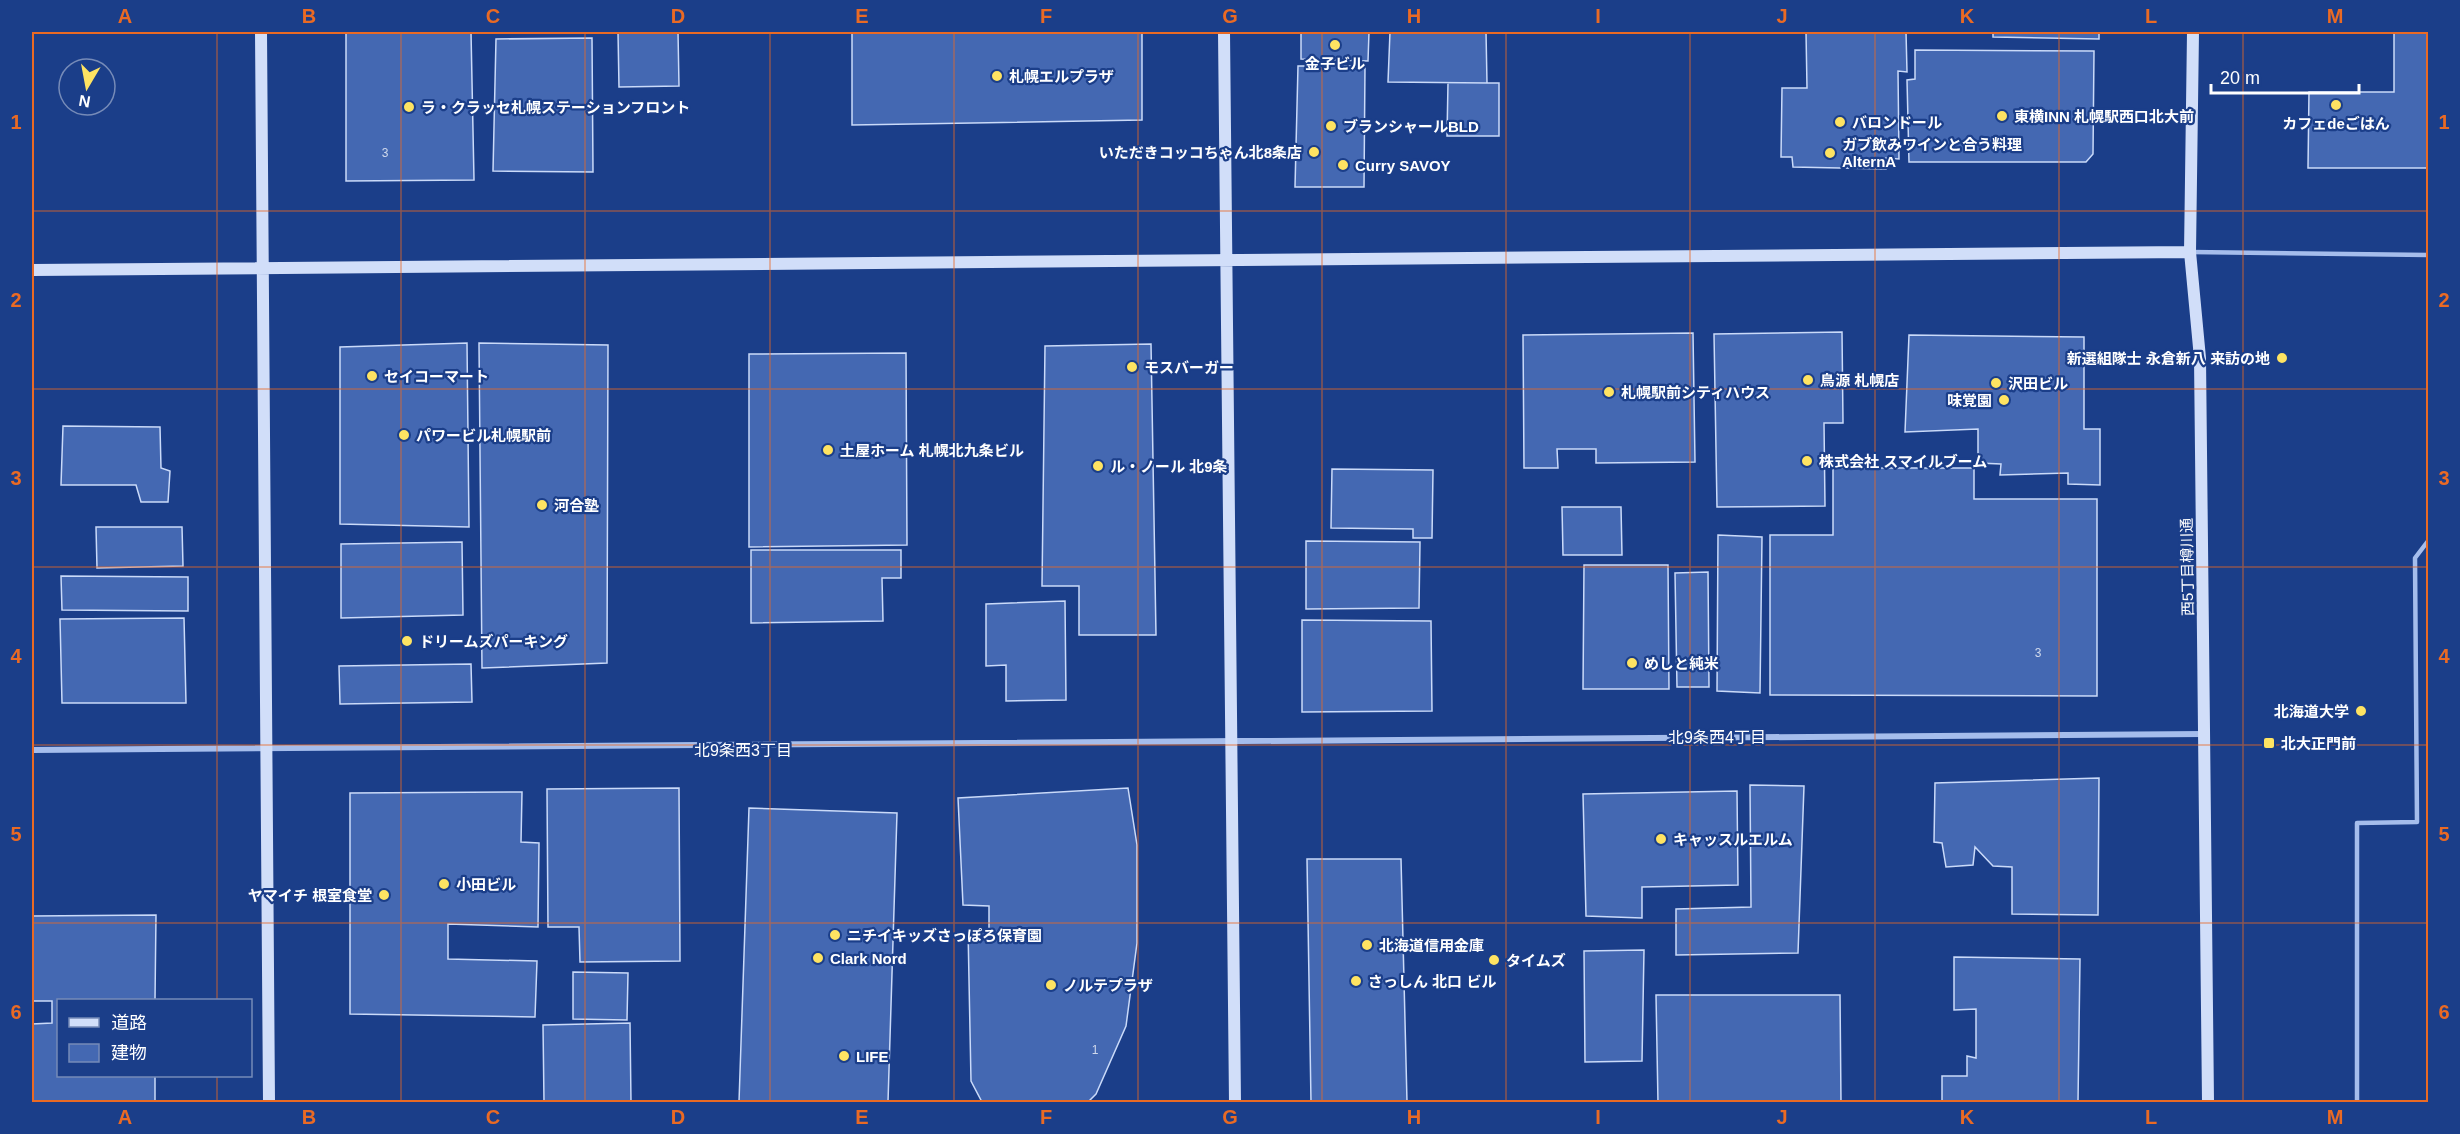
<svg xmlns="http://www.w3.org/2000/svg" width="2460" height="1134" viewBox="0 0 2460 1134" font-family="Arial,'Noto Sans JP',sans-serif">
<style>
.building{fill:#4468b2;stroke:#cadaf9;stroke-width:1.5}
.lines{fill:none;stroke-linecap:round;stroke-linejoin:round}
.lane{stroke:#a5bdec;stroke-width:4.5}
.street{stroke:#a5bdec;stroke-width:6}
.secondary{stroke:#d1def9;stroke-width:12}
.grid{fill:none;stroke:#ea6a24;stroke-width:1.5;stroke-opacity:0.55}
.poi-dot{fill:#fee362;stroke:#1b3e89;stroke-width:2}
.labels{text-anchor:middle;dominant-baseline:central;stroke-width:4.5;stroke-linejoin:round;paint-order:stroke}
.number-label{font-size:12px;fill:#d0d9ec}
.poi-label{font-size:15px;font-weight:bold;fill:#fff;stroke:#1b3e89;text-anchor:start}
.street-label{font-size:15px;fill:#fff;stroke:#1b3e89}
.neighbourhood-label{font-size:16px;fill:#fff;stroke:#1b3e89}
.neatline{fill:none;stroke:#ea6a24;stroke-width:2}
.grid-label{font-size:20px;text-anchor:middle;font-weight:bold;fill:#ea6a24}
</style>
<rect width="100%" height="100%" fill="#1b3e89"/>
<!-- building -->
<path class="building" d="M 471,32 L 474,180 L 346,181 L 346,33 Z
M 618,32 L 678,32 L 679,86 L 619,87 Z
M 852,32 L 1142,32 L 1142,120 L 852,125 Z
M 1301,32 L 1369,32 L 1368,61 L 1301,59 Z
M 1390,32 L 1486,32 L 1487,83 L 1388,82 Z
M 1806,32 L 1906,32 L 1907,72 L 1898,71 L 1899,159 L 1886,158 L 1886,169 L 1793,167 L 1792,157 L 1781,157 L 1782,88 L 1807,88 Z
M 1993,32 L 2099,32 L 2099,39 L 1993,37 Z
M 2394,32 L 2428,32 L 2428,168 L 2308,168 L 2309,92 L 2394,92 Z
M 592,38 L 593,172 L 493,171 L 496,39 Z
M 1915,50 L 2094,51 L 2093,154 L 2086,162 L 1909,162 L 1907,80 L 1915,79 Z
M 1298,66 L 1365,66 L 1364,187 L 1295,187 Z
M 1448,83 L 1499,83 L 1499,136 L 1447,136 Z
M 1842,332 L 1843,423 L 1824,423 L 1825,506 L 1717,507 L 1714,334 Z
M 1693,333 L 1695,462 L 1596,463 L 1596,449 L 1557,449 L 1558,468 L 1524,468 L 1523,335 Z
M 1909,335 L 2084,337 L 2084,429 L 2100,429 L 2100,485 L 2068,484 L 2068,473 L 2000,475 L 2001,464 L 1978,463 L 1978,429 L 1905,432 Z
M 467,343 L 469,527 L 340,524 L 340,347 Z
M 479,343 L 608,345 L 607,663 L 482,668 Z
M 1151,344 L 1156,635 L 1079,635 L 1079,586 L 1042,586 L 1045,346 Z
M 906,353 L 907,545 L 749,547 L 749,354 Z
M 63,426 L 160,427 L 161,468 L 170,471 L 168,502 L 141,502 L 136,485 L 61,485 Z
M 1833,468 L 1974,468 L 1974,499 L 2097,499 L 2097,696 L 1770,695 L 1770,535 L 1833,535 Z
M 1332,469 L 1433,470 L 1432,538 L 1413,538 L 1413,529 L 1331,528 Z
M 1562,507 L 1621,507 L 1622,555 L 1563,555 Z
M 96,527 L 182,527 L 183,566 L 97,568 Z
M 1718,535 L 1762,537 L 1760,693 L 1717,691 Z
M 1306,541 L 1420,542 L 1419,608 L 1306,609 Z
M 462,542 L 463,615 L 341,618 L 341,544 Z
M 751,550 L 901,550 L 901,578 L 882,578 L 883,621 L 751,623 Z
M 1584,565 L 1668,565 L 1669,689 L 1583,689 Z
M 1708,572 L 1709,687 L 1677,687 L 1675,573 Z
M 61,576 L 188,577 L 188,611 L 62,610 Z
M 1065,601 L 1066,700 L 1006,701 L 1006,665 L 986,666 L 986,604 Z
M 184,618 L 186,703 L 62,703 L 60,619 Z
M 1302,620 L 1431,621 L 1432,711 L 1302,712 Z
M 471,664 L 472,702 L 340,704 L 339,666 Z
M 2099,778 L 2098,915 L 2012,914 L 2012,867 L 1993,866 L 1975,847 L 1973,865 L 1946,867 L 1942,843 L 1934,842 L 1935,783 Z
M 1750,785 L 1804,786 L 1798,953 L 1676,955 L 1676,909 L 1751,907 Z
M 679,788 L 680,961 L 580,962 L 579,927 L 548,927 L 547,789 Z
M 1128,788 L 1137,845 L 1137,943 L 1126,1026 L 1096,1094 L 1088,1102 L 982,1102 L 971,1081 L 968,929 L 989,930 L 989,906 L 963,905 L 958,798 Z
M 1737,791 L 1738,885 L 1642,887 L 1642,918 L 1586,916 L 1583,794 Z
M 522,792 L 521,842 L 539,843 L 538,927 L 448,924 L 448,959 L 537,961 L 535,1017 L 350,1014 L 350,793 Z
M 749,808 L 897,813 L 888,1102 L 739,1102 Z
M 1307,859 L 1401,859 L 1407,1102 L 1311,1102 Z
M 156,915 L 155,1000 L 58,1000 L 58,1076 L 155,1076 L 155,1102 L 32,1102 L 32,1024 L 52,1023 L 52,1001 L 32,1001 L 32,916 Z
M 1644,950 L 1642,1061 L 1585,1062 L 1584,951 Z
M 1954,957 L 2080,959 L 2078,1102 L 1942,1102 L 1942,1076 L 1967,1076 L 1967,1056 L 1976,1058 L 1976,1009 L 1954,1010 Z
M 573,972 L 628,973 L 627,1020 L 573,1019 Z
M 1656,995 L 1840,995 L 1841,1102 L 1658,1102 Z
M 630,1023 L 631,1102 L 544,1102 L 543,1025 Z"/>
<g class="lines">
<!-- lane -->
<path class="lane" d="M 2191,252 L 2428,255
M 2357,1102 L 2357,823 L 2417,822 L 2415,558 L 2428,541"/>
<!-- street -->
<path class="street" d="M 32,750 L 2204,734"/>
<!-- secondary -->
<path class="secondary" d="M 261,32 L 269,1102
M 1224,32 L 1235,1102
M 2193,32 L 2190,252 L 2200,358 L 2208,1102
M 32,270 L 2190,252"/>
</g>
<!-- grid -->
<path class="grid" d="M 217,32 L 217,1000M 401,32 L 401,1102M 585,32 L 585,1102M 770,32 L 770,1102M 954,32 L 954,1102M 1138,32 L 1138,1102M 1322,32 L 1322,1102M 1506,32 L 1506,1102M 1690,32 L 1690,1102M 1875,32 L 1875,1102M 2059,32 L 2059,1102M 2243,32 L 2243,1102M 32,211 L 2428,211M 32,389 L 2428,389M 32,567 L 2428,567M 32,745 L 2428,745M 32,923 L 2428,923M 217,1076 L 217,1102"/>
<!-- markers -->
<g class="poi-dot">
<circle cx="1335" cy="45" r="6"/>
<circle cx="997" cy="76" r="6"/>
<circle cx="2336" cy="105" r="6"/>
<circle cx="409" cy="107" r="6"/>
<circle cx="2002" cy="116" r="6"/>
<circle cx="1840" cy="122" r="6"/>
<circle cx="1331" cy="126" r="6"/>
<circle cx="1314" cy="152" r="6"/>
<circle cx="1830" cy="153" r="6"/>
<circle cx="1343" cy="165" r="6"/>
<circle cx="2282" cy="358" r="6"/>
<circle cx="1132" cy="367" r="6"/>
<circle cx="372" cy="376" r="6"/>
<circle cx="1808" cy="380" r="6"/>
<circle cx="1996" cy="383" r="6"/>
<circle cx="1609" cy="392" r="6"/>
<circle cx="2004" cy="400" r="6"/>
<circle cx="404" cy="435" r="6"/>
<circle cx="828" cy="450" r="6"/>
<circle cx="1807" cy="461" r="6"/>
<circle cx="1098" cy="466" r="6"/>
<circle cx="542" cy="505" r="6"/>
<circle cx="407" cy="641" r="6"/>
<circle cx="1632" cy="663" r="6"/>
<circle cx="2361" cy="711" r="6"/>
<rect x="2263" y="737" width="12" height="12" rx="3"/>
<circle cx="1661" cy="839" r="6"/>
<circle cx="444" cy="884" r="6"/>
<circle cx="384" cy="895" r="6"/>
<circle cx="835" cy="935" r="6"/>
<circle cx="1367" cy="945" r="6"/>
<circle cx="818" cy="958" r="6"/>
<circle cx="1494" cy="960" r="6"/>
<circle cx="1356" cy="981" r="6"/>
<circle cx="1051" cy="985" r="6"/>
<circle cx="844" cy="1056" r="6"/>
</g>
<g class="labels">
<!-- number labels -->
<g class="number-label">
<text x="385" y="153">3</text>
<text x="2038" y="653">3</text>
<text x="1095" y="1050">1</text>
</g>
<!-- poi labels -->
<g class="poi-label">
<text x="1335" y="63" text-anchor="middle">金子ビル</text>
<text x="1009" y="76">札幌エルプラザ</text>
<text x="421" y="107">ラ・クラッセ札幌ステーションフロント</text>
<text x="2014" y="116">東横INN 札幌駅西口北大前</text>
<text x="1852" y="122">バロンドール</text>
<text x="2336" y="123" text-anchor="middle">カフェdeごはん</text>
<text x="1343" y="126">ブランシャールBLD</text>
<text x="1842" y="144">ガブ飲みワインと合う料理<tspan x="1842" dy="17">AlternA</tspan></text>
<text x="1302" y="152" text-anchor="end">いただきコッコちゃん北8条店</text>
<text x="1355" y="165">Curry SAVOY</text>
<text x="2270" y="358" text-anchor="end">新選組隊士 永倉新八 来訪の地</text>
<text x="1144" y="367">モスバーガー</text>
<text x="384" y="376">セイコーマート</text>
<text x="1820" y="380">鳥源 札幌店</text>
<text x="2008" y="383">沢田ビル</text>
<text x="1621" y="392">札幌駅前シティハウス</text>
<text x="1992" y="400" text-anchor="end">味覚園</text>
<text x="416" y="435">パワービル札幌駅前</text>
<text x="840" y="450">土屋ホーム 札幌北九条ビル</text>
<text x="1819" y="461">株式会社 スマイルブーム</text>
<text x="1110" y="466">ル・ノール 北9条</text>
<text x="554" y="505">河合塾</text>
<text x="419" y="641">ドリームズパーキング</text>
<text x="1644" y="663">めしと純米</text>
<text x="2349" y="711" text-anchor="end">北海道大学</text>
<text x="2281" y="743">北大正門前</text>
<text x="1673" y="839">キャッスルエルム</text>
<text x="456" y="884">小田ビル</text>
<text x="372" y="895" text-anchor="end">ヤマイチ 根室食堂</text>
<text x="847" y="935">ニチイキッズさっぽろ保育園</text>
<text x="1379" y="945">北海道信用金庫</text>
<text x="830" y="958">Clark Nord</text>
<text x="1506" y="960">タイムズ</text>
<text x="1368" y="981">さっしん 北口 ビル</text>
<text x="1063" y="985">ノルテプラザ</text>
<text x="856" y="1056">LIFE</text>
</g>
<!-- street labels -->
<g class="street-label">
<text transform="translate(2187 567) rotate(-91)">西5丁目樽川通</text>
</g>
<!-- neighbourhood labels -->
<g class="neighbourhood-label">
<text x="1717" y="737">北9条西4丁目</text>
<text x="743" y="750">北9条西3丁目</text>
</g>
</g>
<!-- border -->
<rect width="2460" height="1134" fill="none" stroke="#1b3e89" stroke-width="66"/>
<!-- legend -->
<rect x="57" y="999" width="195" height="78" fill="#1b3e89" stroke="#768bb8" stroke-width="1.5"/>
<rect x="69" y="1018" width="30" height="9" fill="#d1def9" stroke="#768bb8" stroke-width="1.5"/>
<text x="111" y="1029" font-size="18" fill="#ffffff">道路</text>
<rect x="69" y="1044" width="30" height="18" fill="#4468b2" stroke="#768bb8" stroke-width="1.5"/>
<text x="111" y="1059" font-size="18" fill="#ffffff">建物</text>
<!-- north arrow -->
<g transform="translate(87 87) rotate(190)"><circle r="28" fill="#1b3e89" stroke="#768bb8" stroke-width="1.5"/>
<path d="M0-4.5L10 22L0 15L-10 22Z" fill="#fee362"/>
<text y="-9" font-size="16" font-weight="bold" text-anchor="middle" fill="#ffffff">N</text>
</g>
<!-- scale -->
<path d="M2211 84v9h148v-9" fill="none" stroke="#ffffff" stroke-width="3"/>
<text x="2220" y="84" font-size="18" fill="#ffffff" stroke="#1b3e89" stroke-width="4.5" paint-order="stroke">20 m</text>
<rect x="33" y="33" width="2394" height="1068" class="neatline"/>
<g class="grid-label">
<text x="125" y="23">A</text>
<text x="309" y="23">B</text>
<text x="493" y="23">C</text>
<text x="678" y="23">D</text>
<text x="862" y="23">E</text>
<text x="1046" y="23">F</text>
<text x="1230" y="23">G</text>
<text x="1414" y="23">H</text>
<text x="1598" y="23">I</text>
<text x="1782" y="23">J</text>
<text x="1967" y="23">K</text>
<text x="2151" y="23">L</text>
<text x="2335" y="23">M</text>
<text x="16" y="129">1</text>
<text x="2444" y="129">1</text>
<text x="16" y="307">2</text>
<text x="2444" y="307">2</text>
<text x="16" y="485">3</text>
<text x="2444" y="485">3</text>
<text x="16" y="663">4</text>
<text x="2444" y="663">4</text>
<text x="16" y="841">5</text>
<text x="2444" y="841">5</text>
<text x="16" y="1019">6</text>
<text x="2444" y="1019">6</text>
<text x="125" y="1124">A</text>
<text x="309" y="1124">B</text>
<text x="493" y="1124">C</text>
<text x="678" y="1124">D</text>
<text x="862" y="1124">E</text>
<text x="1046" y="1124">F</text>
<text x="1230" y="1124">G</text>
<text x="1414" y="1124">H</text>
<text x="1598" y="1124">I</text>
<text x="1782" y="1124">J</text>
<text x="1967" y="1124">K</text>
<text x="2151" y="1124">L</text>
<text x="2335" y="1124">M</text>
</g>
</svg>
